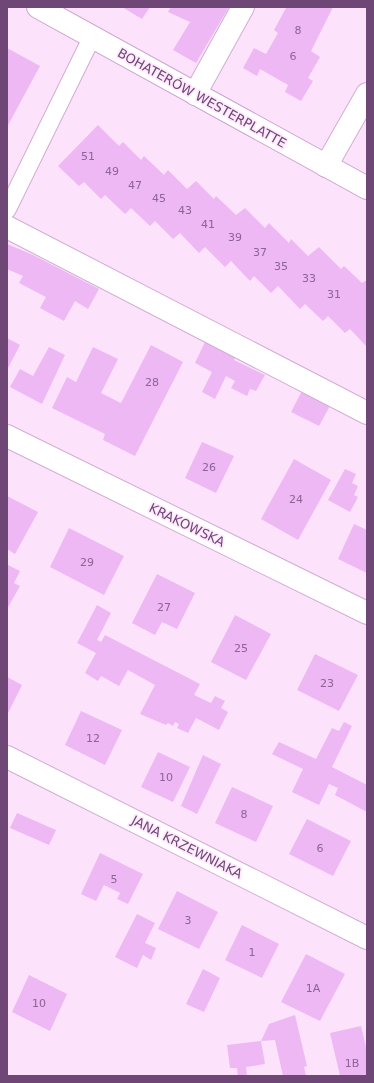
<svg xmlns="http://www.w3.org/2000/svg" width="374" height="1083" viewBox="0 0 374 1083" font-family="'DejaVu Sans',sans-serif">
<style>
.building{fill:#edb8f4}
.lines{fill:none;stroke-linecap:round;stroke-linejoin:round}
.lane-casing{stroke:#d1add4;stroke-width:19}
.street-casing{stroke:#d1add4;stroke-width:24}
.secondary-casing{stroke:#cca3d0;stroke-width:24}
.lane{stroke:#fff;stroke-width:17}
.street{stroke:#fff;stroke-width:22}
.secondary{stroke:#fff;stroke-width:22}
.labels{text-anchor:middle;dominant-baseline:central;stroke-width:3.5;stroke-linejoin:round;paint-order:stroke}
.number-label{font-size:11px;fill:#8e6396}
.street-label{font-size:13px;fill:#6e4776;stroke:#ffe9fd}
</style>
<rect width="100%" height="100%" fill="#fde2fb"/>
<!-- building -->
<path class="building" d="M 122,7 L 150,7 L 142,19 Z
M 171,7 L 229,7 L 196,63 L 173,50 L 190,22 L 168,12 Z
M 284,7 L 333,7 L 311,51 L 320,57 L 308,78 L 313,81 L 301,101 L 285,92 L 288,85 L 260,69 L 257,76 L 243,68 L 254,48 L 266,54 L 278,33 L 274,30 L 286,8 Z
M 7,48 L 40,66 L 7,127 Z
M 98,125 L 119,146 L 123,142 L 141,160 L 144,156 L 164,175 L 168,170 L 187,189 L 196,181 L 214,199 L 216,196 L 236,215 L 245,208 L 265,228 L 269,223 L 289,243 L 291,239 L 308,256 L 319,247 L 341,269 L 344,266 L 362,283 L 367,280 L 367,347 L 350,329 L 345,333 L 328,316 L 323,321 L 305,304 L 300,309 L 278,286 L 271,293 L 254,276 L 250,281 L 231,261 L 225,267 L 205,247 L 199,253 L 180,233 L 173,239 L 155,221 L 150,226 L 131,208 L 125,214 L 105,195 L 101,199 L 84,182 L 79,186 L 58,166 Z
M 7,244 L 33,255 L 99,289 L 88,309 L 75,301 L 64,321 L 40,308 L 46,297 L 19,283 L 23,276 L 7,269 Z
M 7,338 L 20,345 L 7,370 Z
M 205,342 L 235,357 L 234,360 L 265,375 L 256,391 L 250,389 L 247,396 L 231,388 L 235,381 L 226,376 L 215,399 L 202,392 L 212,372 L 195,363 Z
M 151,345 L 183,362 L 135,456 L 103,440 L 105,434 L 52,408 L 67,377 L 76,382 L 93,347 L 118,359 L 101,393 L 121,403 Z
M 49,347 L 65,355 L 42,404 L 10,387 L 20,369 L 33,376 Z
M 303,389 L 331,404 L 319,426 L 291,412 Z
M 202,442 L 234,456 L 216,493 L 185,478 Z
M 294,459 L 331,480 L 298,540 L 261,519 Z
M 345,469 L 356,474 L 352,483 L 358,486 L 354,495 L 358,497 L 350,512 L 328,500 Z
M 7,496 L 38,512 L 15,554 L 7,549 Z
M 354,524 L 367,530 L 367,573 L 338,559 Z
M 69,528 L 124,556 L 104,595 L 50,567 Z
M 8,565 L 20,571 L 14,583 L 20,586 L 7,609 Z
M 157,574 L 195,593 L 177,629 L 162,622 L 155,635 L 132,623 Z
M 97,605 L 111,613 L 97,640 L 101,642 L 105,635 L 200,684 L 194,695 L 211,703 L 215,696 L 225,701 L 221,708 L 228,712 L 219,730 L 196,718 L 188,733 L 177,728 L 179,724 L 175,722 L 173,726 L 168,723 L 166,725 L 140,714 L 155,685 L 128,670 L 119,686 L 101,676 L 98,681 L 85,673 L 96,653 L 77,643 Z
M 235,615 L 271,634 L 246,680 L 211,662 Z
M 315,654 L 358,675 L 339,711 L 297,690 Z
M 7,677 L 22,685 L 7,715 Z
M 81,711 L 122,730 L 105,765 L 65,745 Z
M 344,722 L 352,726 L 332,767 L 367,785 L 367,812 L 335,795 L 338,788 L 329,784 L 319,805 L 292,792 L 303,769 L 272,754 L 279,742 L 316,759 L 332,728 L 339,731 Z
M 158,752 L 190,767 L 173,802 L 141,787 Z
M 203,755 L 221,764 L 197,814 L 181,806 Z
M 232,787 L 273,806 L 256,842 L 215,823 Z
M 17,813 L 56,830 L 49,845 L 10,828 Z
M 307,819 L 351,841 L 333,876 L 289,854 Z
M 100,853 L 143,874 L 128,904 L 117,899 L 120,893 L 104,885 L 96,901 L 81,894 Z
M 177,891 L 218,912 L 199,949 L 158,929 Z
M 137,914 L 155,923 L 145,943 L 156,948 L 151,960 L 143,955 L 137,968 L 115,957 Z
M 242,925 L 279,944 L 262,978 L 225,960 Z
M 306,954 L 345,974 L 320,1021 L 281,1002 Z
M 203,969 L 220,978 L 204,1012 L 186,1004 Z
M 29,975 L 67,994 L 50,1031 L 12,1012 Z
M 295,1015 L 307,1066 L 304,1067 L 306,1076 L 283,1076 L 275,1040 L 261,1041 L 269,1024 Z
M 361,1026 L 367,1051 L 367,1076 L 340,1076 L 330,1033 Z
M 261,1041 L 265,1064 L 246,1067 L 247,1076 L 238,1076 L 237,1068 L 230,1068 L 227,1045 Z"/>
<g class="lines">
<defs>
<path id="lane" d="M 7,210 L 92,37"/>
<path id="street" d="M 195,94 L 243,7
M 326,166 L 367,94
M 7,227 L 367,413
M 7,436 L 367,613
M 7,757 L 367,938"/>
<path id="secondary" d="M 38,7 L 367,188"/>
</defs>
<!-- lane casing -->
<use href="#lane" class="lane-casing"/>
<!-- street casing -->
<use href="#street" class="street-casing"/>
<!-- secondary casing -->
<use href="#secondary" class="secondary-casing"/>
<!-- lane -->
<use href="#lane" class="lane"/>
<!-- street -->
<use href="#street" class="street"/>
<!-- secondary -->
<use href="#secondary" class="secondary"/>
</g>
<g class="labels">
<!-- number labels -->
<g class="number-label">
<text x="298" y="30">8</text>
<text x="293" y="56">6</text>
<text x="88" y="156">51</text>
<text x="112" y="171">49</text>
<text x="135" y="185">47</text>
<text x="159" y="198">45</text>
<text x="185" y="210">43</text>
<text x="208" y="224">41</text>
<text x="235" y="237">39</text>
<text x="260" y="252">37</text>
<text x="281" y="266">35</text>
<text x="309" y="278">33</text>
<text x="334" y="294">31</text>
<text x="152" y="382">28</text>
<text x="209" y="467">26</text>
<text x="296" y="499">24</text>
<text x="87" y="562">29</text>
<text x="164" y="607">27</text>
<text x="241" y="648">25</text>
<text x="327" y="683">23</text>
<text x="93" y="738">12</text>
<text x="166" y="777">10</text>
<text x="244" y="814">8</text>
<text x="320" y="848">6</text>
<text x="114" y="879">5</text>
<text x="188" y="920">3</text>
<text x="252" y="952">1</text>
<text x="313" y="988">1A</text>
<text x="39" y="1003">10</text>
<text x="352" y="1063">1B</text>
</g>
<!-- street labels -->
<g class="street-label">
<text transform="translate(202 98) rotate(29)">BOHATERÓW WESTERPLATTE</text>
<text transform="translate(187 525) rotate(26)">KRAKOWSKA</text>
<text transform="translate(187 847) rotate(27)">JANA KRZEWNIAKA</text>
</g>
</g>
<!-- border -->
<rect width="374" height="1083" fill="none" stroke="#6e4776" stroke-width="16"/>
</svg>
